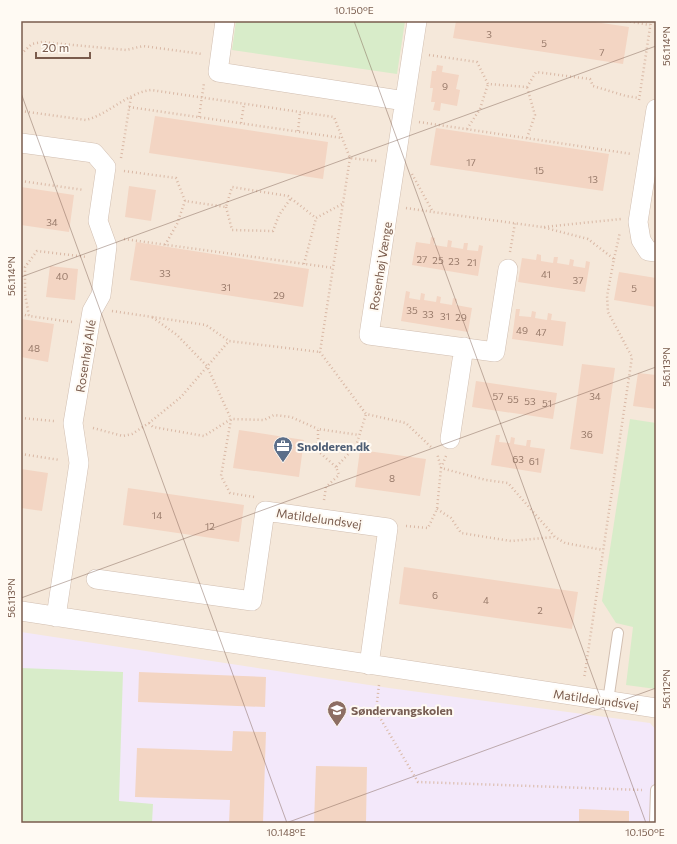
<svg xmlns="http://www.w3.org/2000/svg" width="677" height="844" viewBox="0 0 677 844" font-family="Commissioner,sans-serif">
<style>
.residential{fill:#f5e8da}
.education{fill:#f3e8fa}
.green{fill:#d8ecc9}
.building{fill:#f3d5c3}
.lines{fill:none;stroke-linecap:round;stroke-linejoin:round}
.lane-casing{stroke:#d1beb0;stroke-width:12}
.street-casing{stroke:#d1beb0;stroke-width:20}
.path{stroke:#d9b8a5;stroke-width:2.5;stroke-dasharray:1 3;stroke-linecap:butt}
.lane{stroke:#fff;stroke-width:10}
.street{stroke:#fff;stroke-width:19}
.ticks{fill:none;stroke:#7a5c4d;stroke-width:1;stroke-opacity:0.45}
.labels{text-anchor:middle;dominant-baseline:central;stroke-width:4;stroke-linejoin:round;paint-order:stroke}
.number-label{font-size:10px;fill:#987a6a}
.street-label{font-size:12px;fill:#7a5c4d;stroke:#fffaf3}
.service-label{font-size:12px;font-weight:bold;fill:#4e5e75;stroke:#fffaf3;text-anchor:start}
.education-label{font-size:12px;font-weight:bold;fill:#785e54;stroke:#fffaf3;text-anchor:start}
.neatline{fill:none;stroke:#7a5c4d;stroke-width:1.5}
.ticks-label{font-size:10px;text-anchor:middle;fill:#7a5c4d}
</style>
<rect width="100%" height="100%" fill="#fdf6ec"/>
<!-- residential -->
<path class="residential" d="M 21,21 L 656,21 L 656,823 L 21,823 Z"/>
<!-- education -->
<path class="education" d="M 21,632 L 389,688 L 650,723 L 656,730 L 656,823 L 21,823 Z"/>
<!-- green -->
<path class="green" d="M 236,21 L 405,21 L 397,74 L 232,50 Z
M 630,419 L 656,423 L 656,689 L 626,685 L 633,627 L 616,623 L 602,601 Z
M 21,668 L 123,672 L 119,801 L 153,804 L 152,823 L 21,823 Z"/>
<!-- building -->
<path class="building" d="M 456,21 L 588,21 L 629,27 L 623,64 L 453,38 Z
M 437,65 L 443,66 L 442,72 L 459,75 L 456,89 L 460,90 L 457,106 L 441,103 L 440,111 L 433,110 L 435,102 L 431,102 L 433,88 L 430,88 L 432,71 L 436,71 Z
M 155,116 L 328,142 L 323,179 L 149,153 Z
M 436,128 L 609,154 L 603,191 L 430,165 Z
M 129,186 L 156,190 L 151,221 L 125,217 Z
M 21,187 L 74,195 L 69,232 L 21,225 Z
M 431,237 L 435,238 L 434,245 L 447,247 L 448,240 L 452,241 L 451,247 L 463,249 L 464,243 L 468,243 L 467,250 L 478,251 L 479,245 L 483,246 L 478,276 L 412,265 L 416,242 L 430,244 Z
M 136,242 L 309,269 L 303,307 L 130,280 Z
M 537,254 L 541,255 L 541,261 L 553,263 L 554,257 L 558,257 L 557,263 L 569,265 L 570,259 L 574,260 L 573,266 L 585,268 L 586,261 L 590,262 L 585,292 L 518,282 L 522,258 L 536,260 Z
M 50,266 L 78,269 L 75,300 L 46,297 Z
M 619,272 L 656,278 L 656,307 L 614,300 Z
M 406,291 L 410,292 L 409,298 L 420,300 L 421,293 L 425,294 L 424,300 L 436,302 L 437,296 L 441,297 L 440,303 L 452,305 L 453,298 L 457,299 L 456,305 L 472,308 L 468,332 L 401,321 Z
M 516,309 L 520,309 L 519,316 L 531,317 L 532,311 L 536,312 L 535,318 L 547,320 L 548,313 L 552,314 L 551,320 L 566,322 L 563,346 L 512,339 Z
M 21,319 L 54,324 L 48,362 L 21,357 Z
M 582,364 L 615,368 L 603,454 L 570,449 Z
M 638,373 L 656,375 L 656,409 L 633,406 Z
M 476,381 L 557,393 L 553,419 L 472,407 Z
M 239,430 L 304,440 L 299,477 L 233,468 Z
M 496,435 L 500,435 L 499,442 L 510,443 L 511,437 L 515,438 L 514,444 L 526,446 L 527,440 L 531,440 L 530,447 L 545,449 L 541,473 L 491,465 Z
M 360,450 L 426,459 L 420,496 L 355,487 Z
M 21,469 L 48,473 L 42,511 L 21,508 Z
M 128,488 L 244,505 L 239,542 L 123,525 Z
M 404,567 L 578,592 L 572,629 L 399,604 Z
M 139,672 L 266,677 L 265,707 L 138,702 Z
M 233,731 L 266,732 L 263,823 L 229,823 L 230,800 L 135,797 L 137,748 L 232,751 Z
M 316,766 L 367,767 L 366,823 L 314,823 Z
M 579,809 L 629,811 L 629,823 L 579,823 Z"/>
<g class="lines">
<defs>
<path id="lane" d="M 608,701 L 618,633
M 655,823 L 656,790"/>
<path id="street" d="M 225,21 L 218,72 L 405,101
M 417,21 L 369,335 L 495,352 L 508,269
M 656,109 L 638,222 L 641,240 L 648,251 L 656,252
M 21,143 L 94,153 L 106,167 L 98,221 L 107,246 L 101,295 L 92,311 L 73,423 L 79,463 L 56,617
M 450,439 L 464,347
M 96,579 L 252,601 L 265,511 L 388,528 L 369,665
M 21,611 L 656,708"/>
</defs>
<!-- lane casing -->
<use href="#lane" class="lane-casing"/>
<!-- street casing -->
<use href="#street" class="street-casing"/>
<!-- path -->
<path class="path" d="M 626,21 L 650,25
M 21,54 L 32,44 L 42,42 L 126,50 L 143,46 L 202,54
M 429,55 L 477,62 L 488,84 L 527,87 L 536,72 L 590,79 L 593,86 L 626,96 L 639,98
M 639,100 L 651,21
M 129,107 L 342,138
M 21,111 L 86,120 C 109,114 127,93 151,90 L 334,117 L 350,158 L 377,161
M 199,117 L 204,83
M 419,122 L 632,154
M 241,123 L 244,104
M 467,129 L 480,109 L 488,84
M 298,131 L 300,112
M 527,138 L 535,115 L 527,87
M 121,158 L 131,97
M 350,158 L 320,352 L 366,414 L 406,423 L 433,449
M 124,171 L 176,178 L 185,201 L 226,207 L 232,187 L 288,196 L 316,218 L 344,203
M 412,174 L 433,212 L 542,227 L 588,239 L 614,259 L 607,296 L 608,312 L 632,357 L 584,679
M 21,181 L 84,190
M 226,207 L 232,230 L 273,231 L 279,215 L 291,198
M 406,208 L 433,212
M 544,227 L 621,219
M 124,239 L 334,268
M 165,245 L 177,224 L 185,201
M 510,252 L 515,223
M 614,259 L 620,232
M 304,264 L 316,218
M 112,311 L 206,325 L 229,341
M 21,314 L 29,316
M 72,322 L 29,316 L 25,294 L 25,267 L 37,251 L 87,257
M 21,418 L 54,421
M 149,423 L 153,427 L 204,436 L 231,419 L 207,366 L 177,335 L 152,317
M 93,428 L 123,436 L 132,434 L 149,423 L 181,397 L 229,341 L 320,352
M 21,454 L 60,460
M 446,456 L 441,468 L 486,480 L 508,483 L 555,537 L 565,543 L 603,550
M 336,467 L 318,451 L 318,429 L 359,435
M 254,497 L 230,493 L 221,476 L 231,419 L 264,420 L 274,415 L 291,417 L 318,429
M 324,500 L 326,487 L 339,475 L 336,467 L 356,446 L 366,414
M 437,509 L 451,518 L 461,533 L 511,541 L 554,537
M 406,526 L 428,528 L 437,509 L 441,468 L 437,453
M 379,685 L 376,711 L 418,782 L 642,790"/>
<!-- lane -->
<use href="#lane" class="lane"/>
<!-- street -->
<use href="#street" class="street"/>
</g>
<!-- ticks -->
<path class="ticks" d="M 354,21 L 646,823M 21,93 L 287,823M 21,277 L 656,46M 21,598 L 656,367M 286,823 L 656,688"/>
<!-- icons -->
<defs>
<symbol id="office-pin" viewBox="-11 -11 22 30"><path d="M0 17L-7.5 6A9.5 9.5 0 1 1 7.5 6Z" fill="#5c6f8a" stroke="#fffaf3"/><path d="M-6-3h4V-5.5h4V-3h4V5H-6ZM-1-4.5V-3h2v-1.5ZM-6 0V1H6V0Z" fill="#fff"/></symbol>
<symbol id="school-pin" viewBox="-11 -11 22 30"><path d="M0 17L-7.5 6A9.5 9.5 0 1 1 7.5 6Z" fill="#8d6e63" stroke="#fffaf3"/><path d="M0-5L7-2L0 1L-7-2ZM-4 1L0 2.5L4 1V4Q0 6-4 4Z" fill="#fff"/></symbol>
</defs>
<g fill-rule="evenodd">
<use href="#office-pin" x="272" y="435" width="22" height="30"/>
<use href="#school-pin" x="326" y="699" width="22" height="30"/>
</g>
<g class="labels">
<!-- number labels -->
<g class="number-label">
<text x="489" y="34">3</text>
<text x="544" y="43">5</text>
<text x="602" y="52">7</text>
<text x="445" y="86">9</text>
<text x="471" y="162">17</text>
<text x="539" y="170">15</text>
<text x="593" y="179">13</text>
<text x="52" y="222">34</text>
<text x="422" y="259">27</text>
<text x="438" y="260">25</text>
<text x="454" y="261">23</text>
<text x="472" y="262">21</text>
<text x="165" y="273">33</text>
<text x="546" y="274">41</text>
<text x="62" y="276">40</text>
<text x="578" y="280">37</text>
<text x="226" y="287">31</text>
<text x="634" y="288">5</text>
<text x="279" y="295">29</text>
<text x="412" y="310">35</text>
<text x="428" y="314">33</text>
<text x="445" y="316">31</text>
<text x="461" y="317">29</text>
<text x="522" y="330">49</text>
<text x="541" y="332">47</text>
<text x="34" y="348">48</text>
<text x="498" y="396">57</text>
<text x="595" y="396">34</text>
<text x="513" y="399">55</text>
<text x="530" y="401">53</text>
<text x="547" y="403">51</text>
<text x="587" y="434">36</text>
<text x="518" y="459">63</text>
<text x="534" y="461">61</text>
<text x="392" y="478">8</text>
<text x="157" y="515">14</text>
<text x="210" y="526">12</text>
<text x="435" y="595">6</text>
<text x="486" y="600">4</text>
<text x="540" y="610">2</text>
</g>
<!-- street labels -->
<g class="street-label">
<text transform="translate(380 266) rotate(-81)">Rosenhøj Vænge</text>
<text transform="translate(85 356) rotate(-81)">Rosenhøj Allé</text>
<text transform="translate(319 518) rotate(8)">Matildelundsvej</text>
<text transform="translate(596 699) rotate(8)">Matildelundsvej</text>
</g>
<!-- service labels -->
<g class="service-label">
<text x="297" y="446">Snolderen.dk</text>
</g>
<!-- education labels -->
<g class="education-label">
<text x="351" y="710">Søndervangskolen</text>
</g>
</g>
<!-- border -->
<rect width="677" height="844" fill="none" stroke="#fffaf3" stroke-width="44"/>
<!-- scale -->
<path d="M36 52v6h54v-6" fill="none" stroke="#7a5c4d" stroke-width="2"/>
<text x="42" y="52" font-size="12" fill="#7a5c4d" stroke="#fffaf3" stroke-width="3" paint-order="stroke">20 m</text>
<rect x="22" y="22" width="633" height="800" class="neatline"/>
<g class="ticks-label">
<text x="354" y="14">10.150°E</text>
<text transform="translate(666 46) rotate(-90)" y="4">56.114°N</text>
<text transform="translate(11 276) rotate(-90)" y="4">56.114°N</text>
<text transform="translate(666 367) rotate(-90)" y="4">56.113°N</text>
<text transform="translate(11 598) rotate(-90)" y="4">56.113°N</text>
<text transform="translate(666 689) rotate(-90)" y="4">56.112°N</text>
<text x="286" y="836">10.148°E</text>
<text x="645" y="836">10.150°E</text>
</g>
</svg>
